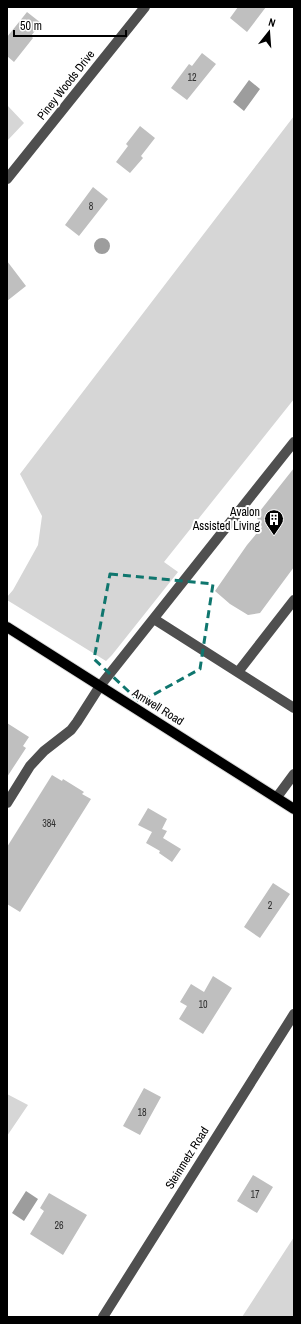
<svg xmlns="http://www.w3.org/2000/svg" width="301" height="1324" viewBox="0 0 301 1324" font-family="'Archivo Narrow',sans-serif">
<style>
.green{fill:#d6d6d6}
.water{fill:#9d9d9d}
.building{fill:#bfbfbf}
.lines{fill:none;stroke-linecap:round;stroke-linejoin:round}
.major-casing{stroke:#dbdbdb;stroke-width:12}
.minor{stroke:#4f4f4f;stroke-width:10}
.major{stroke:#000;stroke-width:10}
.marked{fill:none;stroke:#0f766e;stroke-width:3;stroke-dasharray:8 5;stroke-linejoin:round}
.labels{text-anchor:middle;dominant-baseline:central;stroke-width:4;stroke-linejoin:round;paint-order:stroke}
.number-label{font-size:10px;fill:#303030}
.street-label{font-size:12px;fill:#000;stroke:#fff}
.poi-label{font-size:12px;fill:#000;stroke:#fff;text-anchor:end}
</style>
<rect width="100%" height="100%" fill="#fff"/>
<!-- green -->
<path class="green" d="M 7,105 L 24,123 L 7,141 Z
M 294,116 L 294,399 L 164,562 L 178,572 L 112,655 L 106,661 L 7,600 L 7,597 L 13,590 L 38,545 L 42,516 L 20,474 Z
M 7,1094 L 28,1105 L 7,1136 Z
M 294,1237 L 294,1317 L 242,1317 Z"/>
<!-- water -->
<path class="water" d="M 249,80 L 260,89 L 244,111 L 233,102 Z
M94 246a8 8 0 1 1 16 0a8 8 0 1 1-16 0Z
M 26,1191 L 38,1199 L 24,1221 L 12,1213 Z"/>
<!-- building -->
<path class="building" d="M 238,7 L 266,7 L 247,32 L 230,18 Z
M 27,12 L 41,23 L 31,36 L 33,38 L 14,62 L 7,56 L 7,37 Z
M 202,53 L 216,64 L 187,100 L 171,88 L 189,64 L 192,66 Z
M 140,126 L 155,138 L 141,156 L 143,158 L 130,173 L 116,162 L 128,146 L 126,144 Z
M 93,187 L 108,199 L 79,236 L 65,225 Z
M 7,261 L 26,286 L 7,301 Z
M 294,468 L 294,567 L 260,613 L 248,615 L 230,604 L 215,591 L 247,545 L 262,527 L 256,516 Z
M 7,723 L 29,737 L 23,746 L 26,748 L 7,777 Z
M 52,775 L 62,781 L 63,779 L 84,792 L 82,794 L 91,799 L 20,912 L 7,904 L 7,847 Z
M 148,808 L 167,819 L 162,829 L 167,831 L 163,838 L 181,849 L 172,862 L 159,853 L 160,851 L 146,843 L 152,832 L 138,825 Z
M 273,883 L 290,894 L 260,938 L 244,927 Z
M 213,976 L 232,988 L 203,1034 L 179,1019 L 187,1006 L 180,1002 L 191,984 L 204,992 Z
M 144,1088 L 161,1097 L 140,1135 L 123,1126 Z
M 253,1175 L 273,1187 L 257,1213 L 237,1201 Z
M 49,1193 L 87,1215 L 63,1255 L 30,1234 L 44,1211 L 40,1208 Z"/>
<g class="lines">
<defs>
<path id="major" d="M 7,627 L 294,809"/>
</defs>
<!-- major casing -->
<use href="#major" class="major-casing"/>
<!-- minor -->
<path class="minor" d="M 7,179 L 145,7
M 154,619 L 294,708
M 238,672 L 294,600
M 277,797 L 294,774
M 7,803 L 30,766 L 44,751 L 71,730 L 77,722 L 100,686 L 294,442
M 103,1317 L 294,1014"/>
<!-- major -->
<use href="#major" class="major"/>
</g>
<!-- marked area -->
<path class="marked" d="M 110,574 L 213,584 L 200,669 L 140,702 L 94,659 Z"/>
<!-- icons -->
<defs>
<symbol id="building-pin" viewBox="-11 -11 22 30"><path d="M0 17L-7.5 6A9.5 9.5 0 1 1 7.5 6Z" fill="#000" stroke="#fff"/><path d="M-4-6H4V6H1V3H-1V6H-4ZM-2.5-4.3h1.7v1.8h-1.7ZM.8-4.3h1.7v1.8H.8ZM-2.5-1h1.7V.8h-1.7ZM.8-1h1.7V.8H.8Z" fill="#fff"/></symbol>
</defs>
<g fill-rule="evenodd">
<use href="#building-pin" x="263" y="508" width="22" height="30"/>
</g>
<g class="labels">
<!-- number labels -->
<g class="number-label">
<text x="192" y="77">12</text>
<text x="91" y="206">8</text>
<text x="49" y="823">384</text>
<text x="270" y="905">2</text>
<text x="203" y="1004">10</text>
<text x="142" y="1112">18</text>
<text x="255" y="1194">17</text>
<text x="59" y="1225">26</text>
</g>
<!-- street labels -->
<g class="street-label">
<text transform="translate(66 85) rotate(-52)">Piney Woods Drive</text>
<text transform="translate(158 707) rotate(32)">Amwell Road</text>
<text transform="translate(187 1158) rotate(-58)">Steinmetz Road</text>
</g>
<!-- poi labels -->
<g class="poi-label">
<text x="260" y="512">Avalon<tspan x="260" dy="14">Assisted Living</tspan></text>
</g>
</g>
<!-- border -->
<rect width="301" height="1324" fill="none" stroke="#000000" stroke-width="16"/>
<!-- north arrow -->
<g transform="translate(269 32) rotate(17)" stroke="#ffffff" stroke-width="3" paint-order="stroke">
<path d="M0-3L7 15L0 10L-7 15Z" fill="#000000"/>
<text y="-6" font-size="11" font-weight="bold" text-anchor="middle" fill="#000000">N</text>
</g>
<!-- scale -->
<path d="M14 30v6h112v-6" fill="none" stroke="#000000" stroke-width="2"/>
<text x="20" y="30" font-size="12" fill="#000000" stroke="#ffffff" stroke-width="3" paint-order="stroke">50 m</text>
</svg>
